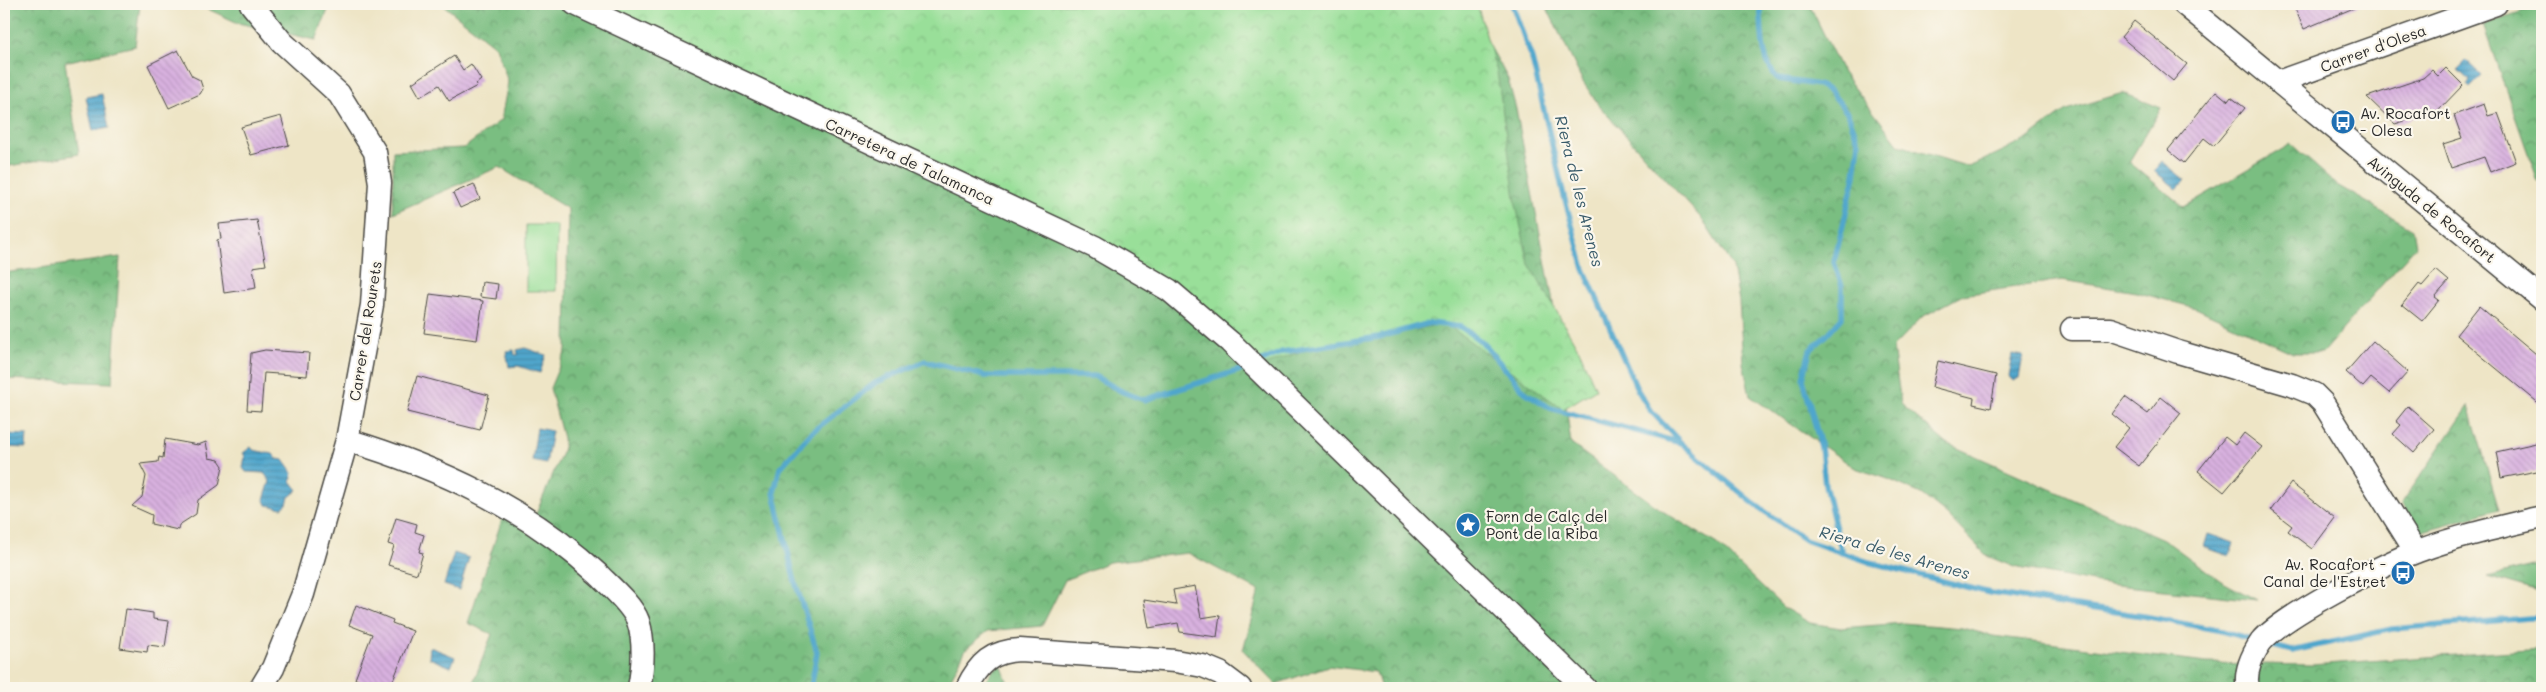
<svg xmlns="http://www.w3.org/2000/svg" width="2546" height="692" viewBox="0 0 2546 692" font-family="Mali,sans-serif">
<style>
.forest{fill:url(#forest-crowns);stroke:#527456}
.park{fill:url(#park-crowns);stroke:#628562}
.pitch{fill:#99df99;stroke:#628562}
.water{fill:url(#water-rules);stroke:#3e687c}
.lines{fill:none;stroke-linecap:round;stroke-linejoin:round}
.stream{stroke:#50a6cc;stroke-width:5.5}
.building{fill:url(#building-back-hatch)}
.minor-casing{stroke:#484742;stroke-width:25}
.minor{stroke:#fff;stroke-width:22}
.labels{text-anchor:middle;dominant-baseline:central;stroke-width:4.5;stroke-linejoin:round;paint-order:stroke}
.street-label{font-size:15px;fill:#2b2b2b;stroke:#fbf7ec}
.poi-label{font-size:15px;fill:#2b2b2b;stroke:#fbf7ec;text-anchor:start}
.water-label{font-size:16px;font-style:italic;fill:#3a5c6b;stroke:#fbf7ec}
</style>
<defs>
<pattern id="forest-crowns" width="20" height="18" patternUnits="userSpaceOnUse" patternTransform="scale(1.25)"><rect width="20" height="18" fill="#7abe81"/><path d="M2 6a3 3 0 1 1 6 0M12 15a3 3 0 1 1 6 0" fill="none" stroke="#649b6a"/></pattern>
<pattern id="park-crowns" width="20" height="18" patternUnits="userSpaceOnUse" patternTransform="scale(1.25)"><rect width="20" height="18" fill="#99df99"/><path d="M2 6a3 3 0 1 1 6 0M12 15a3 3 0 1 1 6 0" fill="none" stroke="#84c084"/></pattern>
<pattern id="water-rules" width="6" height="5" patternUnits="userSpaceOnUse" patternTransform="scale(1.25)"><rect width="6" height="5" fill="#50a6cc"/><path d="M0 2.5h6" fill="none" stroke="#4387a6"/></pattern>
<pattern id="building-back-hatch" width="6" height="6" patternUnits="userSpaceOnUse" patternTransform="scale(1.25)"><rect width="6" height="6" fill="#d8b1df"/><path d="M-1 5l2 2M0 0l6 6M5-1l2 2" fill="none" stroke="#ba98c0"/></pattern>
</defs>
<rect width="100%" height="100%" fill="#fbf7ec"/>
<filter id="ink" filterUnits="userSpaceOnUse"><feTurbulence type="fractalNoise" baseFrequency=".02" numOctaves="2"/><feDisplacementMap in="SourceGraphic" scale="10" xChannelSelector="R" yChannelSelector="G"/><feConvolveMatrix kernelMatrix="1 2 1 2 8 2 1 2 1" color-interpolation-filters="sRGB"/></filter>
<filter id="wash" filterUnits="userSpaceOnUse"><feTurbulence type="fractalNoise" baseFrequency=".0096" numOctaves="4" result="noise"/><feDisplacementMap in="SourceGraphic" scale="20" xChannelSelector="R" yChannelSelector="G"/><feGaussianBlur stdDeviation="1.12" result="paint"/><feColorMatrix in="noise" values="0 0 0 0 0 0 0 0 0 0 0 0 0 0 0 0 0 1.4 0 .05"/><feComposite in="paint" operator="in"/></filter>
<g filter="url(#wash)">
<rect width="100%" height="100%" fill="#eee5c6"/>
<!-- forest -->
<path class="forest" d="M 4,4 L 140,4 L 135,46 L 65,62 L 79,154 L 4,167 Z
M 197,4 L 336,4 L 328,10 L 316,40 L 238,23 Z
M 442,4 L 1467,4 L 1508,79 L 1516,109 L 1552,296 L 1571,444 L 1664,512 L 1717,544 L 1784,608 L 1810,623 L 1841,628 L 1903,623 L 1962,628 L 1993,636 L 2206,663 L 2311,665 L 2542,649 L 2542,688 L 1381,688 L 1376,672 L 1328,666 L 1276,684 L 1243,650 L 1259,591 L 1188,553 L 1109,562 L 1065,580 L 1042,626 L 988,631 L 966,649 L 946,688 L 471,688 L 492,634 L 468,623 L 504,513 L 535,516 L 564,448 L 563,438 L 550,388 L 566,350 L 568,209 L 499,167 L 393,213 L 393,151 L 464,148 L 501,120 L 508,82 L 496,47 Z
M 1545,4 L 1809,4 L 1843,73 L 1899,145 L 1969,167 L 2026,140 L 2066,110 L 2123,93 L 2161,108 L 2129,162 L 2184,207 L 2291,144 L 2337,185 L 2413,229 L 2416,246 L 2322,353 L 2293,353 L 2196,308 L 2136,292 L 2062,280 L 1963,295 L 1922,317 L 1893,347 L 1901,404 L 1946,443 L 2163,539 L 2221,581 L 2257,600 L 2098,583 L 2014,567 L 1987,556 L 1946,514 L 1921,494 L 1888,479 L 1855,468 L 1750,396 L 1743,363 L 1739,301 L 1733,267 L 1701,218 L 1600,107 L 1583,82 Z
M 2542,4 L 2542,181 L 2538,182 L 2483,25 Z
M 120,257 L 112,383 L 4,379 L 4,273 Z
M 2469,406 L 2499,509 L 2420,532 L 2401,504 Z
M 2542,564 L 2542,593 L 2487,577 Z
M 1001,665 L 1010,688 L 981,688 L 994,669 Z"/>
<!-- park -->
<path class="park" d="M 585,4 L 1477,4 L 1497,72 L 1516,205 L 1529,264 L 1579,350 L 1596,389 L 1563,409 L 1445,323 L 1359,342 L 1315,346 L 1262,366 L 1202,306 Z"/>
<!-- pitch -->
<path class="pitch" d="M 526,225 L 557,225 L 556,291 L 526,291 Z"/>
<!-- water -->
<path class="water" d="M 2466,61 L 2482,76 L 2470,88 L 2467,85 L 2470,80 L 2458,69 Z
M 102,94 L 109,128 L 93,131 L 86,97 Z
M 2162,161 L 2185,180 L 2177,189 L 2154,171 Z
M 525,348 L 546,355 L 540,373 L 518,366 L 509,367 L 506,351 L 514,350 L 515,355 L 518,355 L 517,350 Z
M 2012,354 L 2023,356 L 2019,378 L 2013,381 L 2008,376 Z
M 537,428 L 552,431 L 546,464 L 532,461 Z
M 4,434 L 27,435 L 26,448 L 4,447 Z
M 251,447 L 253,450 L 273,454 L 277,459 L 284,460 L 293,473 L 291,481 L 298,490 L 289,497 L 287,504 L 282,508 L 267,505 L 264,500 L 270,481 L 264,473 L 246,472 L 243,468 L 245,456 L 243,453 Z
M 2208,534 L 2234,543 L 2229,556 L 2204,547 Z
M 454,553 L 469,558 L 459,590 L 444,585 Z
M 430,647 L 455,657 L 451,667 L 429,658 Z"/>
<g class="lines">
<!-- stream -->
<path class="stream" d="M 1512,4 L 1532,59 L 1564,196 L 1584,269 L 1637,389 L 1650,410 L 1681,443 L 1753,503 L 1805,540 L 1869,562 L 1990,593 L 2149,617 L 2222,631 L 2257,641
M 1760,4 C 1763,31 1759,58 1778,79 L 1819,85 L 1831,92 L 1848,114 L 1859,143 L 1855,176 L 1834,262 L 1842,286 L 1842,318 L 1827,335 L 1810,350 L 1803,379 L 1821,447 L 1825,485 L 1842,553
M 1258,363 L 1282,352 L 1379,337 L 1430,323 L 1461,327 L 1482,342 L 1525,392 L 1550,408 L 1681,443
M 2266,644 L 2292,651 L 2392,629 L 2542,617
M 811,688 L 817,652 L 794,578 L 774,492 L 780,468 L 813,431 L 875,383 L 925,361 L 985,376 L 1094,376 L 1123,392 L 1144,400 L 1250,367"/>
</g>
<g id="blocks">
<!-- building -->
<path class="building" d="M 2293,4 L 2363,4 L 2304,29 Z
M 2134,21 L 2187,64 L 2173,81 L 2121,37 Z
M 178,50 L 192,76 L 200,80 L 203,89 L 200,94 L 169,108 L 148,65 Z
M 454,56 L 463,70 L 471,64 L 481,80 L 476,84 L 477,86 L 449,101 L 439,85 L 420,97 L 412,83 Z
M 2446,68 L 2463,85 L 2439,110 L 2395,124 L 2367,97 L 2423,78 L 2432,70 L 2438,76 Z
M 2216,91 L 2228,101 L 2231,97 L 2245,108 L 2214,146 L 2204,138 L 2184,163 L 2168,150 Z
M 2484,104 L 2488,116 L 2498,113 L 2516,162 L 2490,172 L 2484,157 L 2451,168 L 2443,144 L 2462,138 L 2454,115 Z
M 281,116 L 289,145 L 251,155 L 241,127 Z
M 474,184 L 480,199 L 460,208 L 453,193 Z
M 257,220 L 266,265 L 253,267 L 256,288 L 224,293 L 217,240 L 221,239 L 219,224 Z
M 2436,270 L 2449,281 L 2435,297 L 2439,300 L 2422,321 L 2402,305 L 2419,284 L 2422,286 Z
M 482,282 L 498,284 L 496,299 L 480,297 Z
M 430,294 L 483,301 L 477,340 L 424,333 Z
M 2479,306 L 2542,359 L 2542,406 L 2456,335 Z
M 2373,341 L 2408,372 L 2389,393 L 2371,378 L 2363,387 L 2346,372 Z
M 265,350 L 309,353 L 307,376 L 264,373 L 261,411 L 247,410 L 251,353 Z
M 1938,361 L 1996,375 L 1991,408 L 1973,404 L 1974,398 L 1932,387 Z
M 417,376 L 489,395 L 480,430 L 407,412 Z
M 2125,397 L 2148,414 L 2161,397 L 2181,413 L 2139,466 L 2114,447 L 2129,428 L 2112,414 Z
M 2408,406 L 2434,429 L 2414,453 L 2393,434 L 2401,425 L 2396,421 Z
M 2244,433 L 2262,447 L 2224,492 L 2198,471 L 2225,437 L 2235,445 Z
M 165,439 L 198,445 L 206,442 L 209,458 L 219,460 L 223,466 L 219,485 L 198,500 L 196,514 L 179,525 L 178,530 L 151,524 L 152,515 L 132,506 L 142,497 L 146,476 L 140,464 L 158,462 L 159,457 L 163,458 Z
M 2536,443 L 2542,470 L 2501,478 L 2496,452 Z
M 2291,483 L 2335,518 L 2312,549 L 2288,531 L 2292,526 L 2271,510 Z
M 396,518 L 417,524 L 415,532 L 424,535 L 419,552 L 423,553 L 417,574 L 388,565 L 394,546 L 388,544 Z
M 1195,586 L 1201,618 L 1220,615 L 1217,637 L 1180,632 L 1178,623 L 1149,628 L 1144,600 L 1176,605 L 1173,590 Z
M 356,605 L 393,620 L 392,623 L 413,631 L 390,688 L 378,688 L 355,679 L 372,634 L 349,625 Z
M 126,609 L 153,613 L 153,619 L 169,621 L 165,647 L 148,645 L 147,652 L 120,648 Z"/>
</g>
</g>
<g filter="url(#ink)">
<use href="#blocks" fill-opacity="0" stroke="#484742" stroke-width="1"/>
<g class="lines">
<defs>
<path id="minor" d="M 251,4 L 282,42 L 339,94 L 375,152 L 380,183 L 372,305 L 347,440 L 303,594 L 273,668 L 261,688
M 575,4 L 1095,247 L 1169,290 L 1230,342 L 1585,688
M 2184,4 L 2542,299
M 2278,82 L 2496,4
M 2072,329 L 2110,329 L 2178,352 L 2292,385 L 2314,394 L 2323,403 L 2416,552
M 347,440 C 440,468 527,508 599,575 C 610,586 632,605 638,621 C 645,642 643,667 639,688
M 967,688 C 979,663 992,651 1020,650 L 1175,661 L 1203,666 L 1220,673 L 1240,688
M 2248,688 C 2244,673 2252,655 2261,642 C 2282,616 2384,564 2418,551 C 2459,536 2500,527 2542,517"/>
</defs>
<!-- minor casing -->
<use href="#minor" class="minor-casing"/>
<!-- minor -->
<use href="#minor" class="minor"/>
</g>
</g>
<!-- icons -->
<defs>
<symbol id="bus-disc" viewBox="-11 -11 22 22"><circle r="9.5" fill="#1f6fb2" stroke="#fbf7ec"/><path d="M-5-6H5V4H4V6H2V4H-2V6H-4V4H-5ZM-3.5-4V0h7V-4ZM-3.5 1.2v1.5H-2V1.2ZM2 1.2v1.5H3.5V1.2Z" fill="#fff"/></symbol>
<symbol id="sight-disc" viewBox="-11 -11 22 22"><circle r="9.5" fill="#1f6fb2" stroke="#fbf7ec"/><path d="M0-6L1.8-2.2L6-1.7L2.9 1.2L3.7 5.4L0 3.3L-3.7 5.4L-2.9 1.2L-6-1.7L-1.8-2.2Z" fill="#fff"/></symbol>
</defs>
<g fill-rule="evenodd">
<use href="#bus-disc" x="2329" y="108" width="28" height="28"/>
<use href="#sight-disc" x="1454" y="511" width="28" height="28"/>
<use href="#bus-disc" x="2389" y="559" width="28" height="28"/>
</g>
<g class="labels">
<!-- street labels -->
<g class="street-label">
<text transform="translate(2373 48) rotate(-20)">Carrer d'Olesa</text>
<text transform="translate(910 161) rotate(25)">Carretera de Talamanca</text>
<text transform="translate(2432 209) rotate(39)">Avinguda de Rocafort</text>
<text transform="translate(365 331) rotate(-81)">Carrer del Rourets</text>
</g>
<!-- poi labels -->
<g class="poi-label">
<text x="2360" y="113">Av. Rocafort<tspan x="2360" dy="17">- Olesa</tspan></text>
<text x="1486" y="516">Forn de Calç del<tspan x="1486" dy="17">Pont de la Riba</tspan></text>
<text x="2386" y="564" text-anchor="end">Av. Rocafort -<tspan x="2386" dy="17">Canal de l'Estret</tspan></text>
</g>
<!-- water labels -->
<g class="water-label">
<text transform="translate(1580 191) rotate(76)">Riera de les Arenes</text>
<text transform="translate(1895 552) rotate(16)">Riera de les Arenes</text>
</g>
</g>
<!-- margin -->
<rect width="2546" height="692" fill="none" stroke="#fbf7ec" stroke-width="20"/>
</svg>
